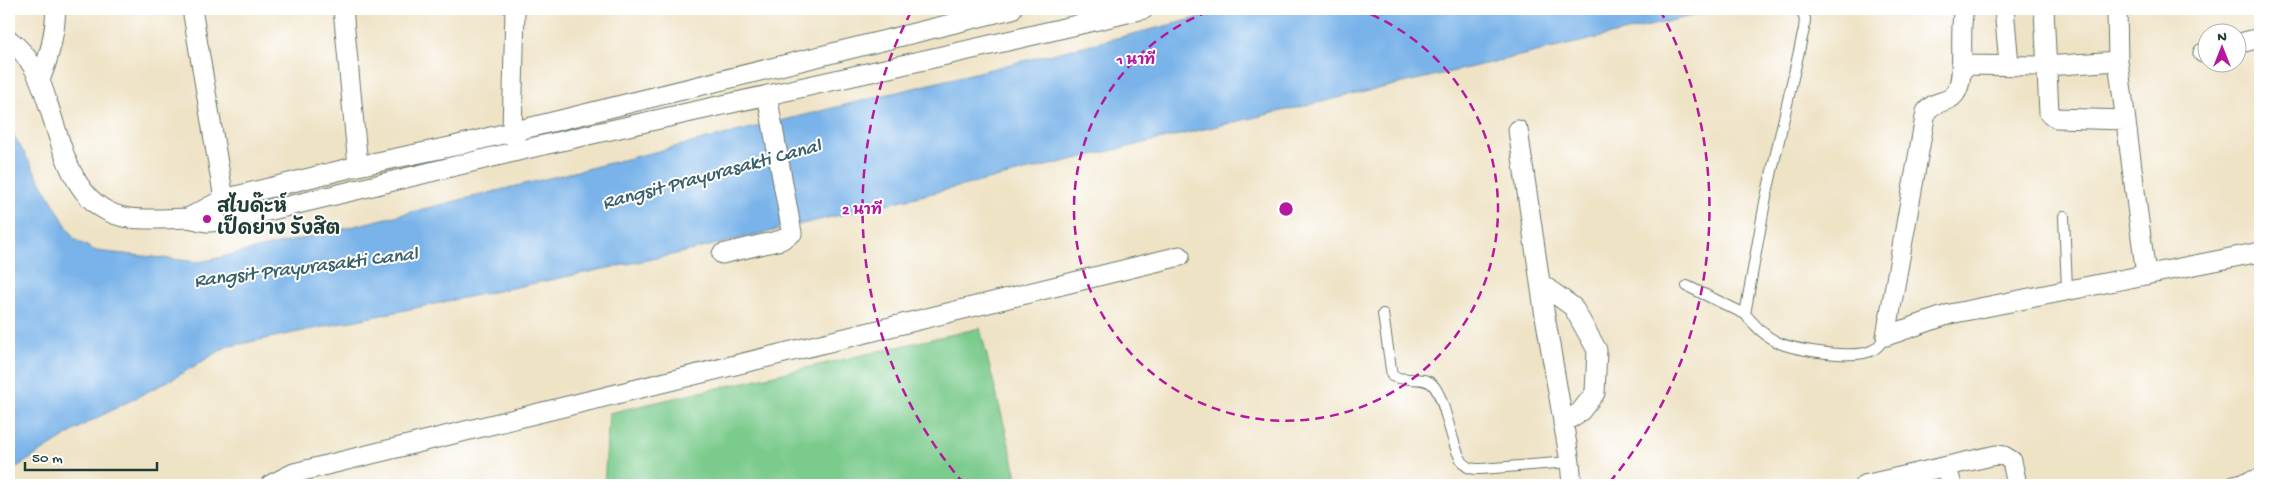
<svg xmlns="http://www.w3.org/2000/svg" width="2269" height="494" viewBox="0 0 2269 494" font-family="'Gochi Hand','Playpen Sans Thai',sans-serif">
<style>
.green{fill:#7acb8c;stroke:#4c8460}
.water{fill:#79b3e9;stroke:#4c788e}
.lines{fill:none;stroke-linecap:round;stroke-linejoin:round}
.lane-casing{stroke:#687767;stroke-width:12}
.street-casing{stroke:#687767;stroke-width:21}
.lane{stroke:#fff;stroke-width:10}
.street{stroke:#fff;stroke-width:19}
.ring{fill:none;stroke:#b5179e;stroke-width:2.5;stroke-dasharray:9 6}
.poi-dot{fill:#b5179e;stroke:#fff;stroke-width:2}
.labels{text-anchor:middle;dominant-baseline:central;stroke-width:4;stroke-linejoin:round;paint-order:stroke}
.poi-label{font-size:19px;font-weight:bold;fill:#1f3d34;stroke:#fff;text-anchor:start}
.water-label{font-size:20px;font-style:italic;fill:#3a606a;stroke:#fff}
.centre{fill:#b5179e;stroke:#fff;stroke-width:2.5}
.ring-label{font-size:15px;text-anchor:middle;font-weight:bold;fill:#b5179e;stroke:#fff;stroke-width:4;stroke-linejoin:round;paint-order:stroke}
</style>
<rect width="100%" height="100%" fill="#fff"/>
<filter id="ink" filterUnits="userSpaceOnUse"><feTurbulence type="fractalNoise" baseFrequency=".02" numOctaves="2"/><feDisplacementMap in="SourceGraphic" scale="10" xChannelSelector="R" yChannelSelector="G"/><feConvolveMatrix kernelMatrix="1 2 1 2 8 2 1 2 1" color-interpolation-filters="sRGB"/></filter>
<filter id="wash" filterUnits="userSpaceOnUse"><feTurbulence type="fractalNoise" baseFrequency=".0096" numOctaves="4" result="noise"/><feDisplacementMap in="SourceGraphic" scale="20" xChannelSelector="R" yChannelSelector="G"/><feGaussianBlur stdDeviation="1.12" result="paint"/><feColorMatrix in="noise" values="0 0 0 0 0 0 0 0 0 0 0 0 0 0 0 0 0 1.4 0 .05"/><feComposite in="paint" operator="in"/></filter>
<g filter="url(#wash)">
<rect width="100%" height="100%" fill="#efe3c6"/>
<!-- green -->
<path class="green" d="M 980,328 L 1019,485 L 604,485 L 609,413 Z"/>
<!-- water -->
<path class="water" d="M 1234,9 L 1722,9 L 1084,157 L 676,254 L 226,347 L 176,377 L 85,424 L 9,472 L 9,127 L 74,239 L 96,251 L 200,262 L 322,234 Z"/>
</g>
<g filter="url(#ink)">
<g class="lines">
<defs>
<path id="lane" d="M 1800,9 L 1805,19 L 1804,29 L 1765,202 L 1745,314 C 1755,325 1763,335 1777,342 C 1794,350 1856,360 1873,350 C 1879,347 1882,341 1886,336
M 2064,216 L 2067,289
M 1687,286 L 1745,314
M 1383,314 L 1392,376 C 1404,382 1424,375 1433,385 C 1448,401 1452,463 1470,468 C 1473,469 1478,469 1481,469 L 1570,462"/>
<path id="street" d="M 192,9 L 226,211
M 343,9 L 358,166
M 515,9 L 512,132 L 516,142
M 1964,9 C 1958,31 1967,79 1955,94 C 1948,104 1935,99 1926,112 L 1886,336 L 1950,314 L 2260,252
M 2004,9 L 2009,64
M 2044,9 L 2049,113 L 2056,118 L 2126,120
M 2117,9 L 2118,61 L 2146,275
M 9,40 C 31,56 40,78 48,104 C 63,148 73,210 129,218 C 148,220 167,219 186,218 C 194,218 201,222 209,222 C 215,222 221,220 228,220 C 326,198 424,173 522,150 C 729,103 937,59 1144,9
M 2236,44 L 2260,38
M 2203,53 L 2206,52
M 1961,65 L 2046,66 L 2118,61
M 40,80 C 50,56 55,35 56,9
M 1518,130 L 1544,310 L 1570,462 L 1572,485
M 188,218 L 224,199 L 358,166 L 454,146 L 1012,9
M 722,254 L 781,240 L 792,233 L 767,95
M 1540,283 L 1573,307 L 1597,350 L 1595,393 L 1580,412 L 1563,423
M 1947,468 L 1952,485
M 270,485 L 294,473 L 1180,256
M 1864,485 L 1996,455 L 2004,456 L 2012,461 L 2017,485
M 2234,485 L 2260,479"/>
</defs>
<!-- lane casing -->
<use href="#lane" class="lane-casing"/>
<!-- street casing -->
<use href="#street" class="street-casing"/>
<!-- lane -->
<use href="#lane" class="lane"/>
<!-- street -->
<use href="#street" class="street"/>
</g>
</g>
<!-- distance rings -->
<g class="ring">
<path d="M1357 9A212 212 0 1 1 1215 9"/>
<path d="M964 484A424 424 0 0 1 912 10M1660 10A424 424 0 0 1 1608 484"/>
</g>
<!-- markers -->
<circle class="poi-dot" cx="207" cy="219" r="5"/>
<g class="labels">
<!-- poi labels -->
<g class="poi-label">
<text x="217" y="208">สุไบด๊ะห์<tspan x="217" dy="22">เป็ดย่าง รังสิต</tspan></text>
</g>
<!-- water labels -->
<g class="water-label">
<text transform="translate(712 176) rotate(-15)">Rangsit Prayurasakti Canal</text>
<text transform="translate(306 269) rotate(-7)">Rangsit Prayurasakti Canal</text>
</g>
</g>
<circle cx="1286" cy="209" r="8" class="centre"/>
<g class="ring-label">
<text x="1136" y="64">1 นาที</text>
<text x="862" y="214">2 นาที</text>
</g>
<!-- margin -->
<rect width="2269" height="494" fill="none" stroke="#fff" stroke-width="30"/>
<!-- north arrow -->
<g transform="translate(2222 48)"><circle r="24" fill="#ffffff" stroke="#a5b1ae"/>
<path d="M0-4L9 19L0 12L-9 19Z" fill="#b5179e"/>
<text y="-8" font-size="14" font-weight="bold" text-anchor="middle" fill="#1f3d34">N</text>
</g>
<!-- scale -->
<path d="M25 462v8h132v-8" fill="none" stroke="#1f3d34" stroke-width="2.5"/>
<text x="32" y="462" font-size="15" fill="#1f3d34" stroke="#ffffff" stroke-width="4" paint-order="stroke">50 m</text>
</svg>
